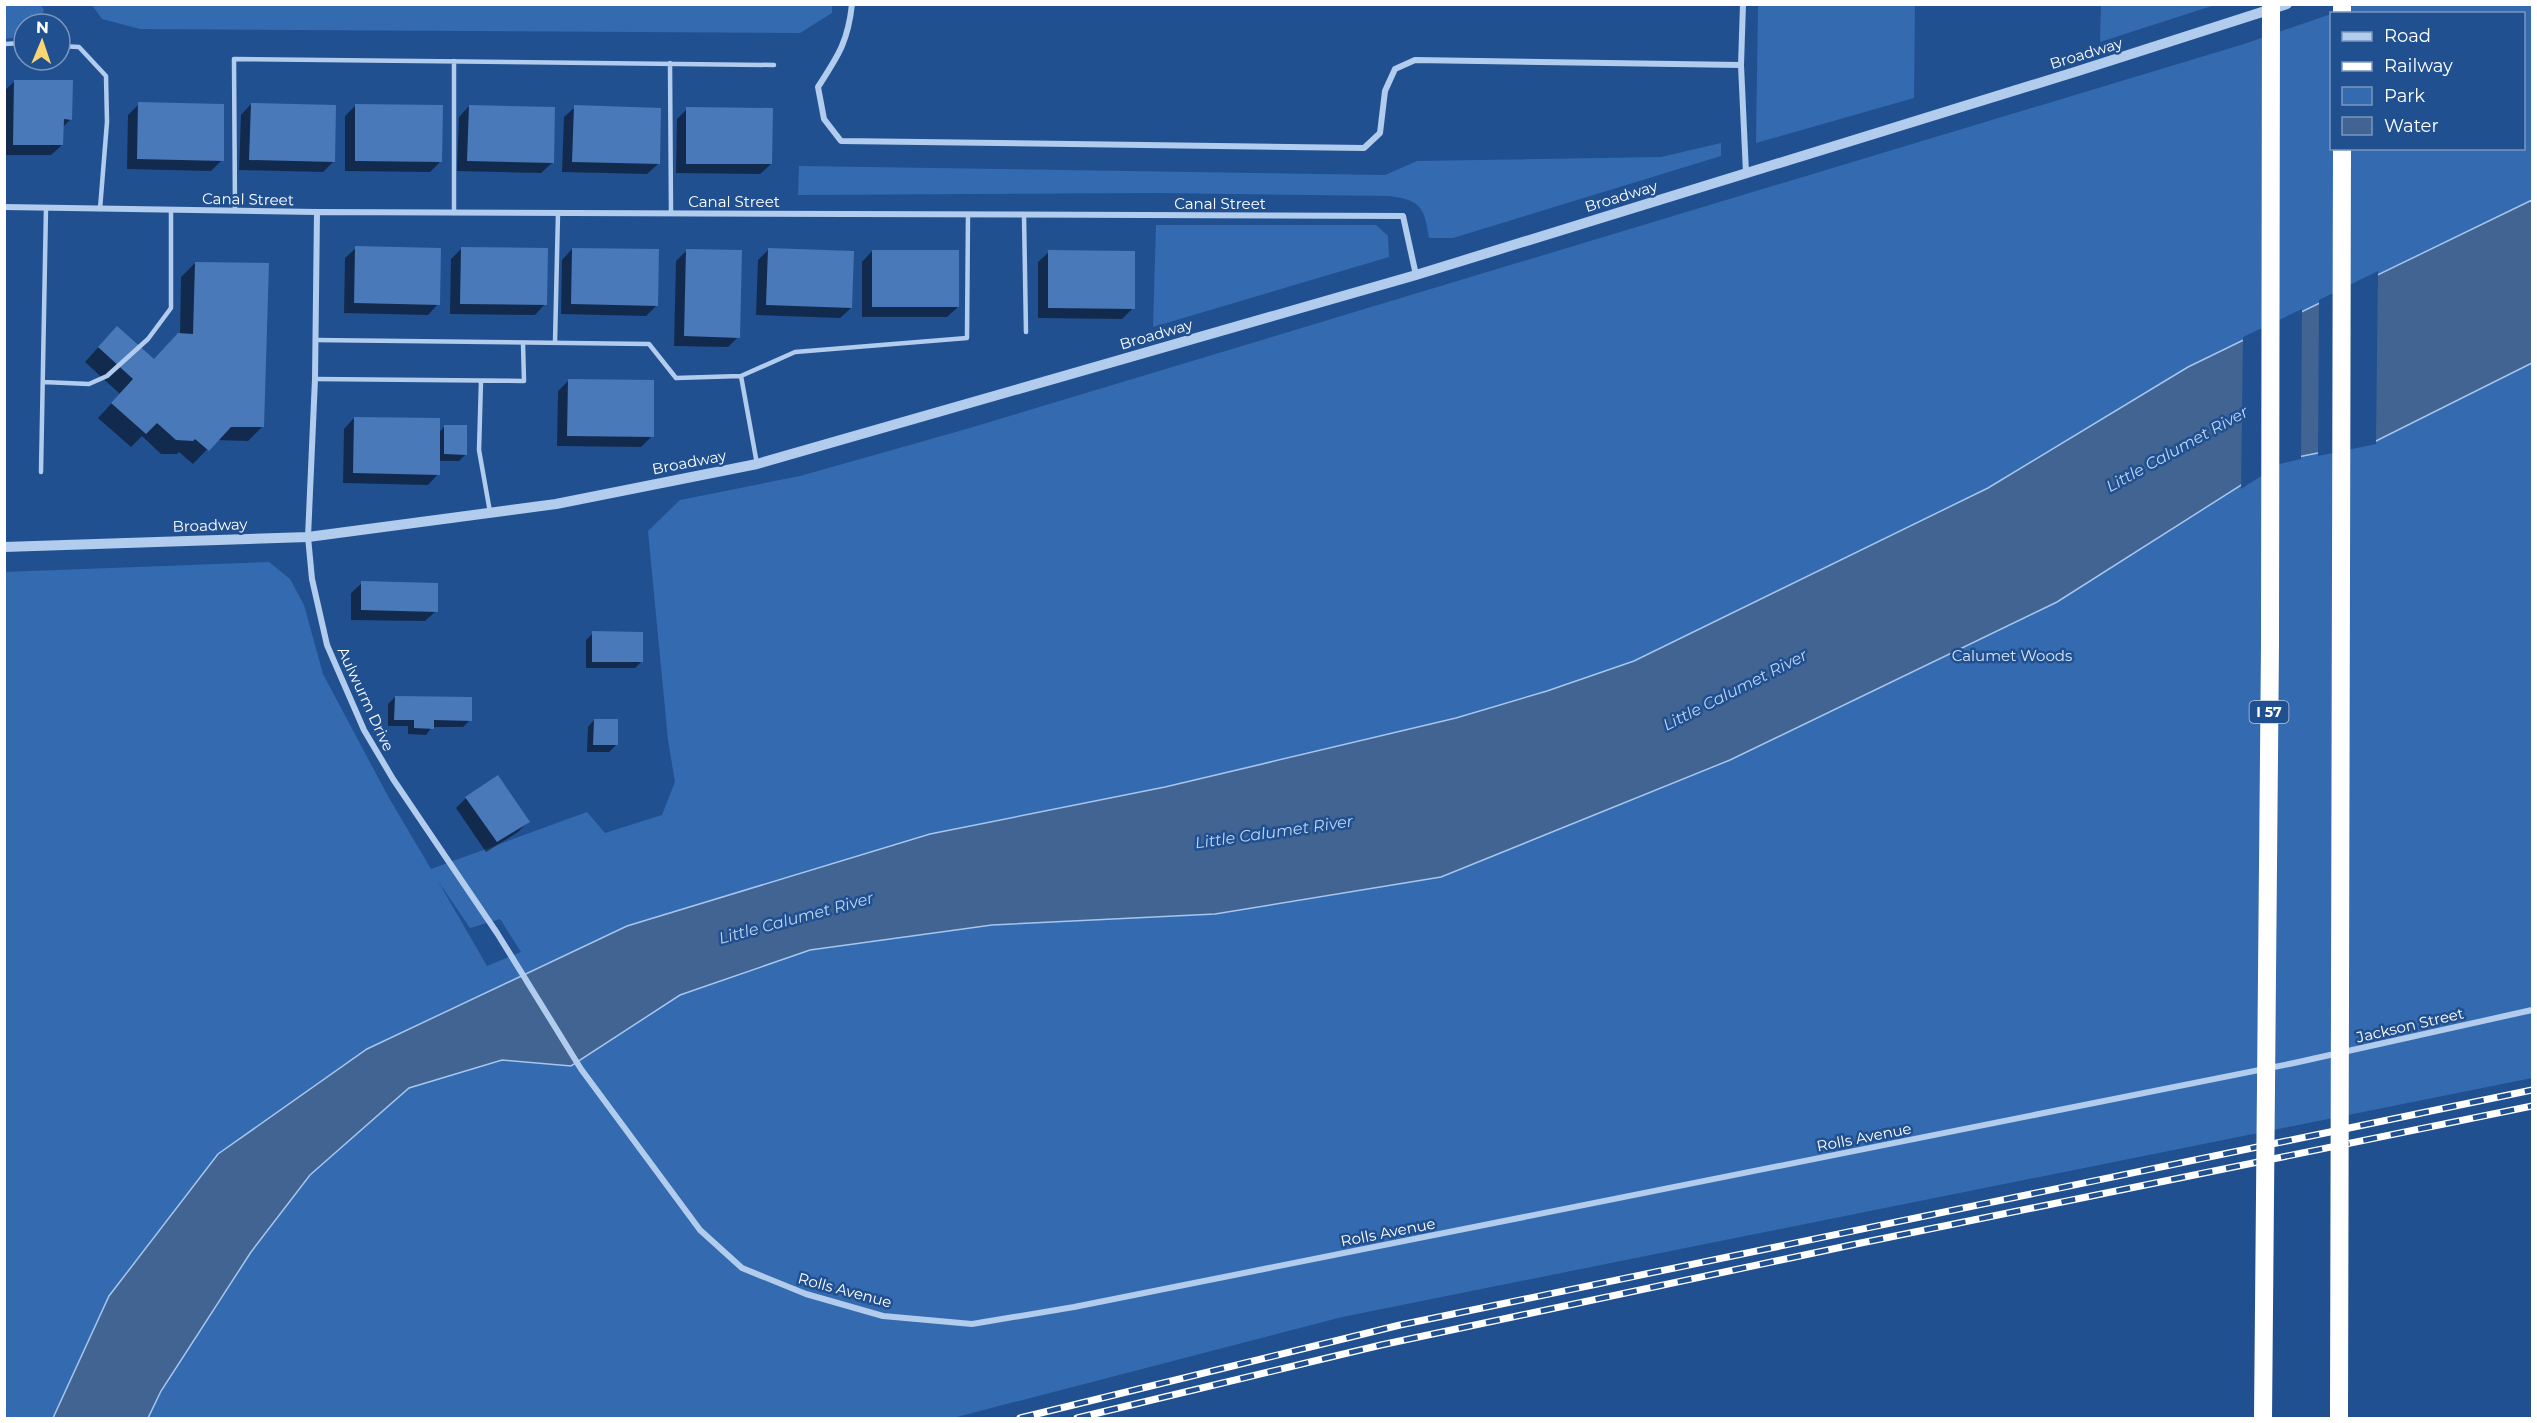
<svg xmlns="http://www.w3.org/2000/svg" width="2537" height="1423" viewBox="0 0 2537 1423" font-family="Montserrat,sans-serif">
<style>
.green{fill:#346aaf;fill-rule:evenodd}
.water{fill:#426492;stroke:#a6c6ee;stroke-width:1.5}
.pier{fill:#215091}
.shadow{fill:#0007}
.building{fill:#4979b8}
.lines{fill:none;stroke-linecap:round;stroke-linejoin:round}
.service{stroke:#b2cced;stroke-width:4.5}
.minor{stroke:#b2cced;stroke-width:6}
.tertiary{stroke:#b2cced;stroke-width:10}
.motorway{stroke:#fff;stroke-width:18}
.rail-casing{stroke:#fff;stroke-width:7}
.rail{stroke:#215091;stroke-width:4.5;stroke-dasharray:14;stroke-linecap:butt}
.motorway-bridge{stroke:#fff;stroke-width:18}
.labels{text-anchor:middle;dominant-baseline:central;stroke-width:5;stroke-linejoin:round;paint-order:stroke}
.shield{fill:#215091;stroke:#bccade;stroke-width:1.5}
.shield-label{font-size:14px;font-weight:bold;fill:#fff}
.street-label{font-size:15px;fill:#fff;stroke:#215091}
.park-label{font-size:15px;fill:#d7e6f9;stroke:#215091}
.water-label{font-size:16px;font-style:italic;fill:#bed6f4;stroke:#215091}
</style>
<rect width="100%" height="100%" fill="#215091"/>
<!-- green -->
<path class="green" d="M 5,4 L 41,5 L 44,10 L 38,24 L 24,24 L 24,36 L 5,39 Z
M 2359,4 L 2532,5 L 2532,1078 L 1342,1317 L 953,1418 L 5,1418 L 4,572 L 269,562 L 290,579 L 304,605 L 323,674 L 389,798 L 431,869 L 587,812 L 605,833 L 662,815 L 675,782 L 668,740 L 648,531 L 680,500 L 800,476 L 963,430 L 2244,44 L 2331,14 L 2332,148 L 2524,148 L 2524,14 L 2333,13 ZM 438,881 L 470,928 L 500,919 L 521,952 L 487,966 Z
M 92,5 L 832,4 L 832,13 L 800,33 L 140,29 L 102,19 Z
M 1758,5 L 1915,5 L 1914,98 L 1756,143 Z
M 2101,5 L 2101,4 L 2215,5 L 2100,42 Z
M 1721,143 L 1721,156 L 1453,238 L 1429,238 C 1424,207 1422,201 1390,196 L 1157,193 L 798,195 L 799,166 L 1385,175 L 1417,161 L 1661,157 Z
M 1156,225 L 1376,225 L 1388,236 L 1389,257 L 1153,327 Z"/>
<!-- water -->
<path class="water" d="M 2532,200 L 2532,363 L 2376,441 L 2279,461 L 2057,602 L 1730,760 L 1441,877 L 1215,914 L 992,925 L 810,950 L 680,995 L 571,1066 L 502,1060 L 409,1088 L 310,1175 L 251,1252 L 161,1391 L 148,1418 L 53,1418 L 109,1296 L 218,1154 L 367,1049 L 627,926 L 930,834 L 1165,787 L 1456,718 L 1547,691 L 1634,661 L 1988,488 L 2188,367 Z"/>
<!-- pier -->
<path class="pier" d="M 2378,271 L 2376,444 L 2318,456 L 2319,300 Z
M 2302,309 L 2301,459 L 2280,464 L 2241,489 L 2243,337 Z"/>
<!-- shadow -->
<path class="shadow" d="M 15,81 L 71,119 L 62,128 L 62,145 L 51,155 L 4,155 L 4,91 Z
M 139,104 L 222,160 L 211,171 L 127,169 L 128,115 Z
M 251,104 L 333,162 L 323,172 L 239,170 L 241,115 Z
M 356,105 L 440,162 L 430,172 L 345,171 L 345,116 Z
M 469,106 L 552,163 L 541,173 L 457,171 L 459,117 Z
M 575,107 L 658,164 L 647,174 L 562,172 L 564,117 Z
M 687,109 L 771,164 L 760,174 L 676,173 L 677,119 Z
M 356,248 L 438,304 L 428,315 L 344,313 L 345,258 Z
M 461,249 L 545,304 L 535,315 L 450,314 L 451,259 Z
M 572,249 L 657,305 L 646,316 L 561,314 L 562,260 Z
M 687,250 L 738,337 L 728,347 L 674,346 L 676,261 Z
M 768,250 L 851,308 L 840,318 L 756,315 L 758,260 Z
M 872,251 L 958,307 L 947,317 L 862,317 L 862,262 Z
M 1049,252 L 1133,308 L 1122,319 L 1038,318 L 1038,262 Z
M 195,263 L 262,427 L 248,441 L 216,440 L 193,464 L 179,452 L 177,454 L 161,454 L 142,436 L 131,447 L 98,418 L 120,394 L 85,362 L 103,342 L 154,360 L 180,335 L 181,277 Z
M 568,381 L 652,436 L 641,447 L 557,446 L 558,391 Z
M 354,418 L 439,432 L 445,426 L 466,454 L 459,461 L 438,461 L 438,474 L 428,485 L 343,483 L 344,429 Z
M 362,583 L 436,611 L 425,621 L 351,620 L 351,593 Z
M 593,633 L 641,662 L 635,668 L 586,668 L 586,640 Z
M 395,697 L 470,720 L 463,727 L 432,727 L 426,735 L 408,734 L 408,726 L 388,726 L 388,704 Z
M 594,720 L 616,745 L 609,752 L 587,752 L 588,727 Z
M 466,798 L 528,822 L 518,832 L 486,852 L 456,808 Z"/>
<!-- building -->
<path class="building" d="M 14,80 L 73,80 L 72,120 L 64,119 L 63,145 L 13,145 Z
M 138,102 L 224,104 L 224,161 L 137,159 Z
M 251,103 L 336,105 L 335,162 L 249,160 Z
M 355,104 L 443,105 L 442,162 L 355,161 Z
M 469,105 L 555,107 L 554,163 L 467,161 Z
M 574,105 L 661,108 L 660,164 L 572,162 Z
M 686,107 L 773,108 L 772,164 L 686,164 Z
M 355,246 L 441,248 L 440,305 L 354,303 Z
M 461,247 L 548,248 L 547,305 L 460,304 Z
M 572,248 L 659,249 L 658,306 L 571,304 Z
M 768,248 L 854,251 L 852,308 L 766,305 Z
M 686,249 L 742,250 L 740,338 L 684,336 Z
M 872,250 L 959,250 L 959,307 L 872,307 Z
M 1048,250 L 1135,251 L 1135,309 L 1048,308 Z
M 195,262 L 269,263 L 264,427 L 231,427 L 209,451 L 195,439 L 193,441 L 176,440 L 157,423 L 146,434 L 111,403 L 133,379 L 98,347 L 117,326 L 154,359 L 178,333 L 193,334 Z
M 568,379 L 654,380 L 654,437 L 567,436 Z
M 354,417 L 440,418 L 440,475 L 353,473 Z
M 444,425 L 467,425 L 467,455 L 444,454 Z
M 361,581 L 438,583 L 438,612 L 361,610 Z
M 592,631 L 643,632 L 643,662 L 592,662 Z
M 395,696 L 472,697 L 472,721 L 434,720 L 434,729 L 414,728 L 414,720 L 394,720 Z
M 594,719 L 618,719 L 618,745 L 593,745 Z
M 498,775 L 530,822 L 497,842 L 465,797 Z"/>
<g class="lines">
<!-- service -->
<path class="service" d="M 4,44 L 24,43
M 60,46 L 79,47 L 106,76 L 107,122 L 100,209
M 670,63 L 671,213
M 235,211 L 234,59 L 774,65
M 454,213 L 454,61
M 1024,215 L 1026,332
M 315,340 L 649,344 L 676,378 L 741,376 L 757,464
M 555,343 L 558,213
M 741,376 L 795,352 L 967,338 L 968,214
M 315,379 L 524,381 L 523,343
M 481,381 L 479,450 L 490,512
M 43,382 L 89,384 L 107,376 L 148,339 L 171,308 L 171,210
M 41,472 L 46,208"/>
<!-- minor -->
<path class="minor" d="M 852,4 C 848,42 838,56 818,87 L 824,119 L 841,141 L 1364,148 L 1380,133 L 1385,91 L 1395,69 L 1415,60 L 1741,65
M 1743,4 L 1741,65 L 1746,173
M 4,207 L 317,212 L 1403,216 L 1416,275
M 317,212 L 315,379 L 308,537 L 312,579 L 327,645 L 364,730 L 393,779 L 497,933 L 581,1069 L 700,1230 L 742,1268 L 806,1294 L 883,1316 L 972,1324 L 1074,1307 L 2294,1063 L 2532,1010"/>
<!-- tertiary -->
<path class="tertiary" d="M 4,547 L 308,537 L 556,504 L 757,464 L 1416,275 L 2078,71 L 2287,4"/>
<!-- motorway -->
<path class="motorway" d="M 2342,14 L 2342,4"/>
<defs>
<path id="rail" d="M 1020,1418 L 1400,1325 L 2532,1090
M 1077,1418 L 1381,1345 L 1856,1244 L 2532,1106"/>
</defs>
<!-- rail casing -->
<use href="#rail" class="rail-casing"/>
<!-- rail -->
<use href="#rail" class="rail"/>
<!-- motorway-bridge -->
<path class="motorway-bridge" d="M 2263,1418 L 2270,645 L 2271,4
M 2339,1418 L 2342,148"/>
</g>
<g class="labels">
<!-- shield labels -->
<rect class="shield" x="2249.5" y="701" width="39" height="22" rx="4.5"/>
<g class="shield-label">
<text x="2269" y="712">I 57</text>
</g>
<!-- street labels -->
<g class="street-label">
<text transform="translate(2086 53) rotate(-17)">Broadway</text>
<text transform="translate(1621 196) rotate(-17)">Broadway</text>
<text transform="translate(248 199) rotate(1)">Canal Street</text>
<text x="734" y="201">Canal Street</text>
<text x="1220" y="203">Canal Street</text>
<text transform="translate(1156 334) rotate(-16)">Broadway</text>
<text transform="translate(689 462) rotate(-11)">Broadway</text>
<text transform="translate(210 525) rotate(-2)">Broadway</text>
<text transform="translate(366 699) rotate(65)">Aulwurm Drive</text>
<text transform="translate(2410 1025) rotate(-13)">Jackson Street</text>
<text transform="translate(1864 1137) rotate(-11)">Rolls Avenue</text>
<text transform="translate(1388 1232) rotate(-11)">Rolls Avenue</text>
<text transform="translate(845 1290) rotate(15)">Rolls Avenue</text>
</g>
<!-- park labels -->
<g class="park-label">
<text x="2012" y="655">Calumet Woods</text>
</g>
<!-- water labels -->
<g class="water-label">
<text transform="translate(2177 449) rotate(-29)">Little Calumet River</text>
<text transform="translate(1735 690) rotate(-27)">Little Calumet River</text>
<text transform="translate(1274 832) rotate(-8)">Little Calumet River</text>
<text transform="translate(796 918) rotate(-15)">Little Calumet River</text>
</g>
</g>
<!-- border -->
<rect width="2537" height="1423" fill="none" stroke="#ffffff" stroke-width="12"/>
<!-- legend -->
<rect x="2330" y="12" width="195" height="138" fill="#215091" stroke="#7a96bd" stroke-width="1.5"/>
<rect x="2342" y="32" width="30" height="9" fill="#b2cced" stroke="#7a96bd" stroke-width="1.5"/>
<text x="2384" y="42" font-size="18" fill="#ffffff">Road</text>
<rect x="2342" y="62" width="30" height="9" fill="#ffffff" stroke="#7a96bd" stroke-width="1.5"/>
<text x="2384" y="72" font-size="18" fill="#ffffff">Railway</text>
<rect x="2342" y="87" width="30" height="18" fill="#346aaf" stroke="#7a96bd" stroke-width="1.5"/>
<text x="2384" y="102" font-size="18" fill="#ffffff">Park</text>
<rect x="2342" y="117" width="30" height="18" fill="#426492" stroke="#7a96bd" stroke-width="1.5"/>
<text x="2384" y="132" font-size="18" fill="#ffffff">Water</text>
<!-- north arrow -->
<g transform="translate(42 42) rotate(2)"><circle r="28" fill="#215091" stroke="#7a96bd" stroke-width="1.5"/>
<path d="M0-4.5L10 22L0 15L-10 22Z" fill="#fad573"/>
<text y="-9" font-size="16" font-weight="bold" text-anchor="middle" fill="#ffffff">N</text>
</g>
</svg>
